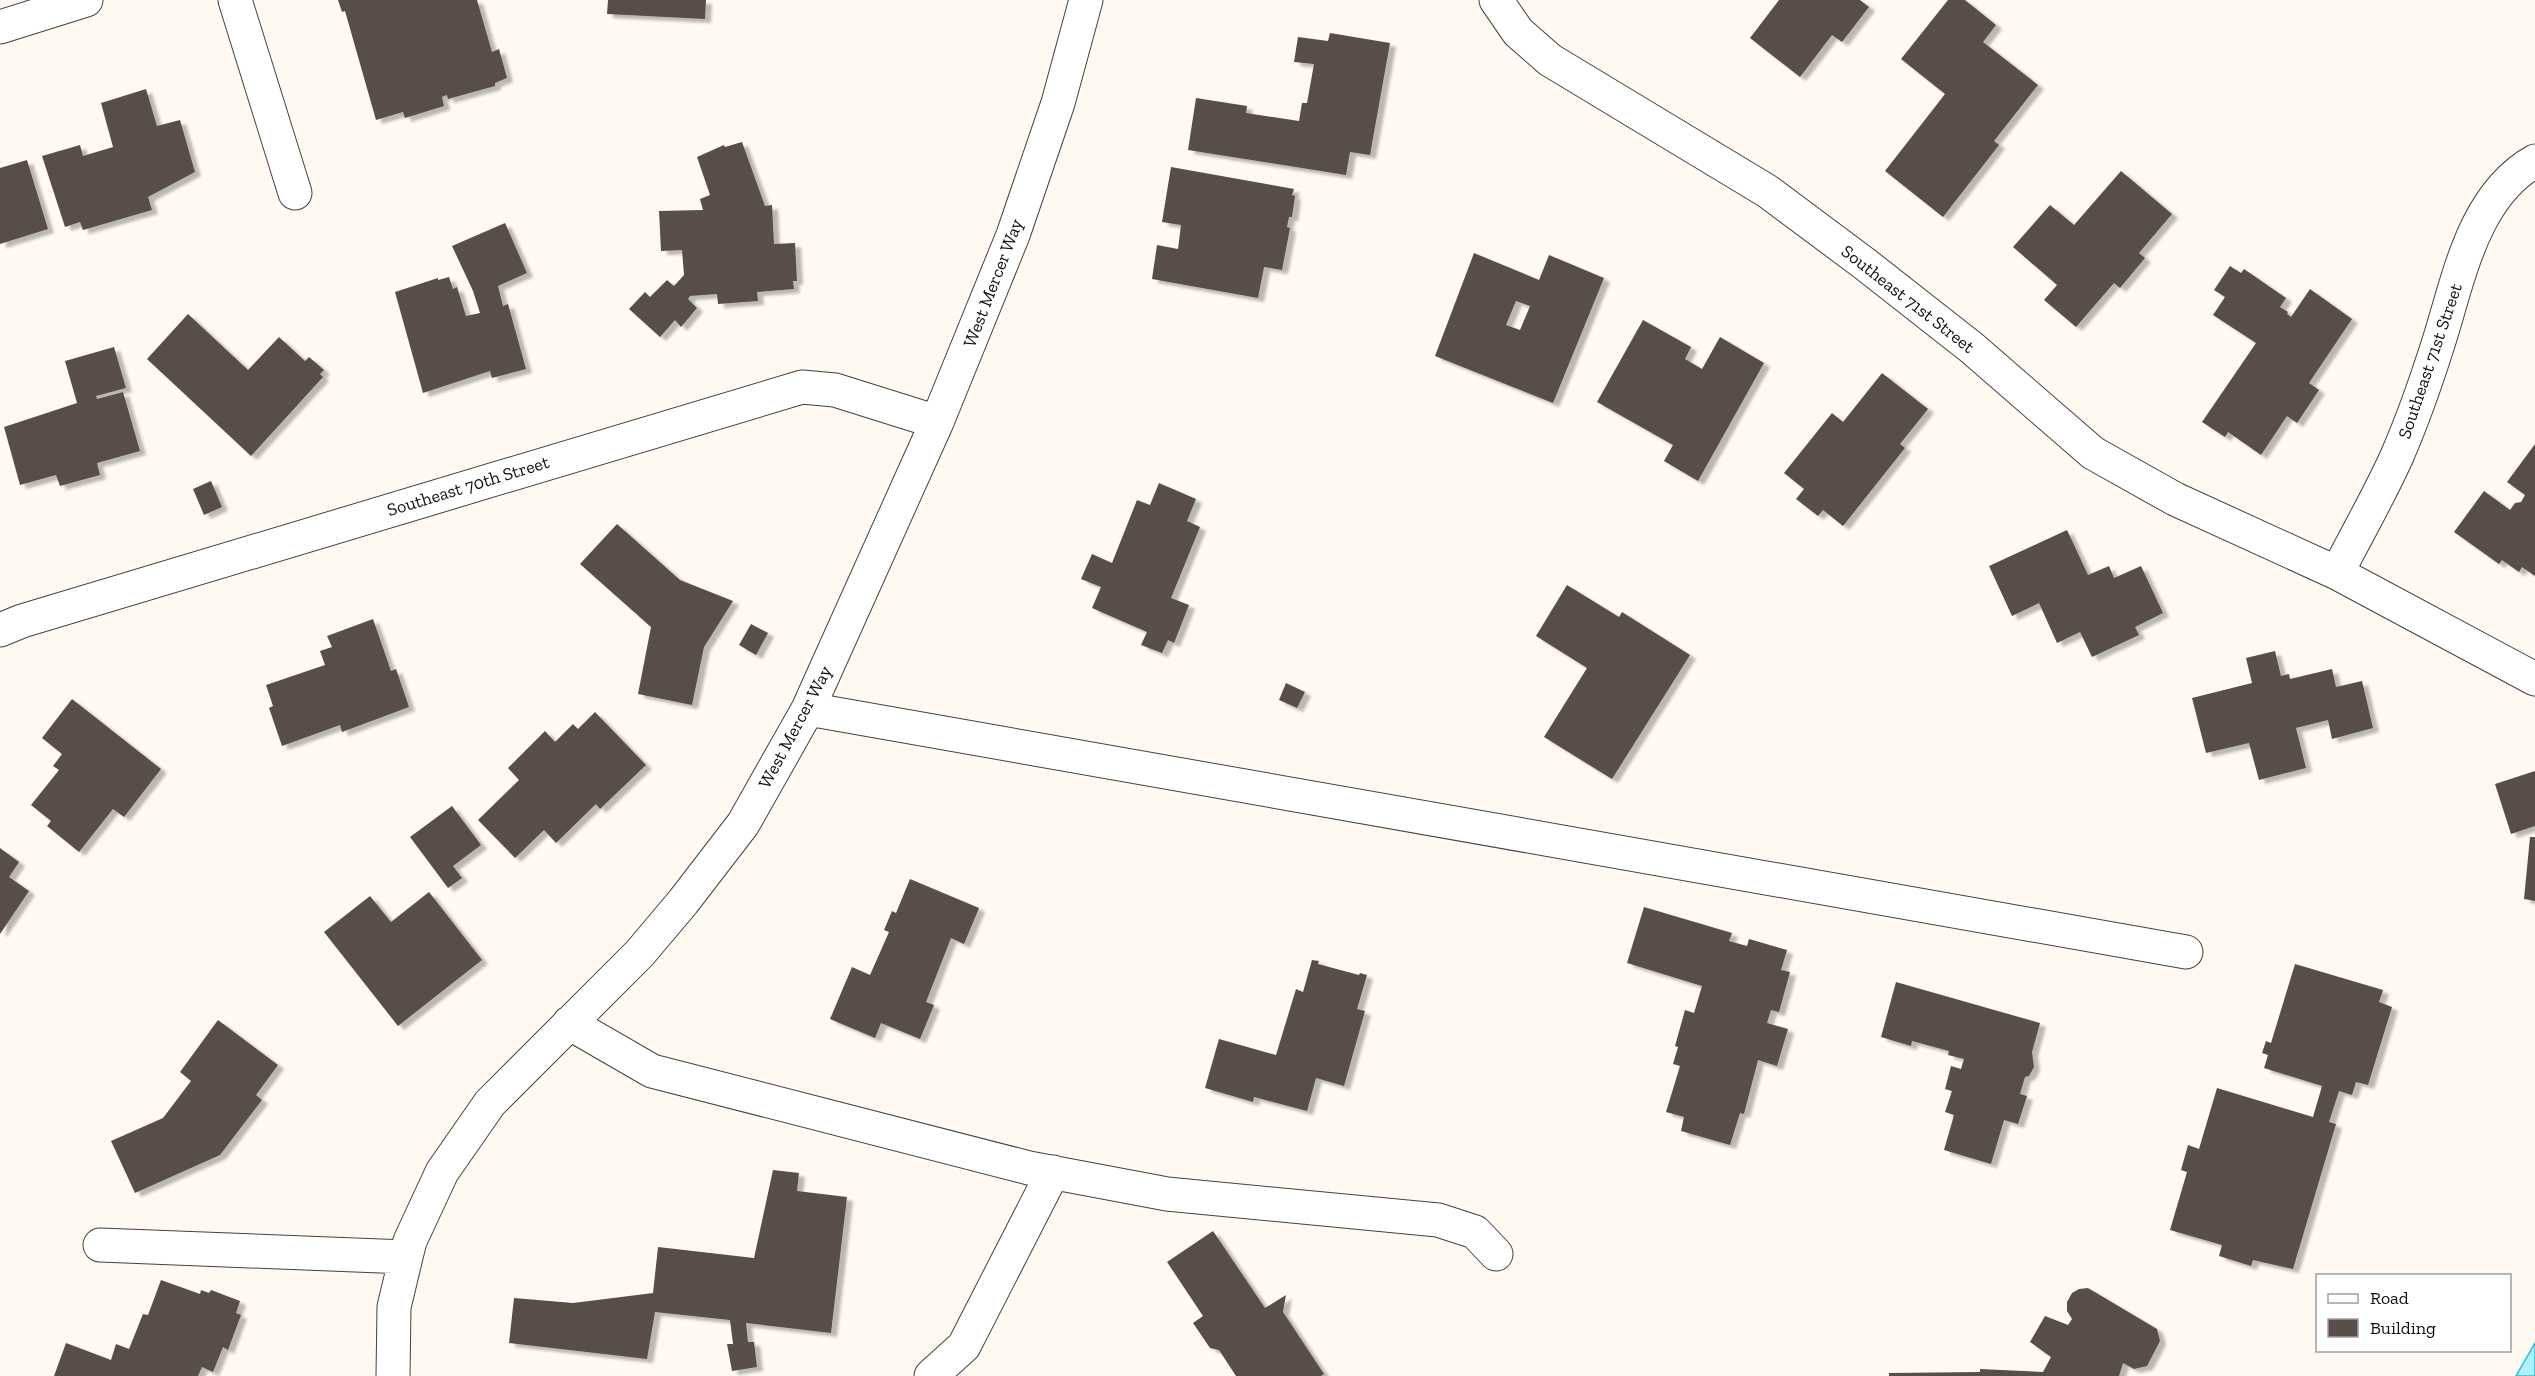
<svg xmlns="http://www.w3.org/2000/svg" width="2535" height="1376" viewBox="0 0 2535 1376" font-family="'Zilla Slab',serif">
<style>
.water{fill:#b0f0fc;stroke:#2fbbdb;stroke-width:1.5}
.building{fill:#594d4a;fill-rule:evenodd;filter:url(#shadow)}
.lines{fill:none;stroke-linecap:round;stroke-linejoin:round}
.minor-casing{stroke:#424242;stroke-width:35}
.minor{stroke:#fff;stroke-width:33}
.labels{text-anchor:middle;dominant-baseline:central;stroke-width:6;stroke-linejoin:round;paint-order:stroke}
.street-label{font-size:18px;fill:#0f0f0f;stroke:#fff}
</style>
<defs>
<filter id="shadow"><feDropShadow dx="6" dy="4" stdDeviation="1.5" flood-color="#0004"/></filter>
</defs>
<rect width="100%" height="100%" fill="#fff9f1"/>
<!-- water -->
<path class="water" d="M 2535,1343 L 2535,1376 L 2516,1376 Z"/>
<!-- building -->
<path class="building" d="M 338,0 L 477,0 L 492,52 L 499,49 L 507,78 L 495,83 L 495,86 L 448,99 L 447,95 L 442,97 L 444,106 L 405,118 L 403,112 L 376,120 L 345,11 L 342,12 Z
M 608,0 L 706,0 L 705,19 L 607,14 Z
M 1779,0 L 1860,0 L 1869,7 L 1842,42 L 1832,35 L 1800,77 L 1750,38 Z
M 1948,0 L 1965,0 L 1996,25 L 1983,42 L 2038,85 L 1994,141 L 1999,145 L 1943,217 L 1885,171 L 1945,94 L 1901,59 Z
M 1330,33 L 1390,43 L 1370,155 L 1350,152 L 1346,175 L 1188,150 L 1196,98 L 1247,106 L 1246,113 L 1299,121 L 1302,103 L 1307,103 L 1314,64 L 1294,62 L 1298,37 L 1328,41 Z
M 146,89 L 157,126 L 180,120 L 195,172 L 148,197 L 152,210 L 83,230 L 80,222 L 65,227 L 42,156 L 80,145 L 83,156 L 113,147 L 101,103 Z
M 742,142 L 765,206 L 772,205 L 774,244 L 795,243 L 797,281 L 793,281 L 794,289 L 757,292 L 758,301 L 718,304 L 717,294 L 690,296 L 688,299 L 697,308 L 681,327 L 675,320 L 660,337 L 629,309 L 645,292 L 650,297 L 667,280 L 674,286 L 684,275 L 682,250 L 661,251 L 659,211 L 703,210 L 700,199 L 710,195 L 697,157 L 724,145 L 725,147 Z
M 27,160 L 48,229 L 0,244 L 0,168 Z
M 1171,167 L 1294,189 L 1292,195 L 1295,196 L 1292,217 L 1289,217 L 1287,227 L 1290,228 L 1282,270 L 1264,267 L 1258,298 L 1152,279 L 1157,245 L 1178,249 L 1181,225 L 1162,222 Z
M 2121,171 L 2172,214 L 2139,253 L 2145,258 L 2120,288 L 2114,283 L 2076,327 L 2044,300 L 2057,285 L 2013,247 L 2050,205 L 2074,225 Z
M 505,223 L 527,273 L 498,286 L 503,306 L 508,304 L 526,369 L 492,378 L 490,371 L 423,393 L 395,292 L 438,278 L 438,280 L 449,277 L 453,289 L 457,287 L 466,316 L 480,313 L 473,291 L 452,246 Z
M 1474,253 L 1539,280 L 1549,255 L 1604,278 L 1553,403 L 1435,356 ZM 1516,301 L 1530,306 L 1520,330 L 1506,325 Z
M 2230,266 L 2241,273 L 2244,269 L 2286,298 L 2280,307 L 2288,312 L 2287,314 L 2291,317 L 2310,289 L 2352,319 L 2309,383 L 2319,390 L 2297,423 L 2287,416 L 2261,455 L 2228,432 L 2225,437 L 2202,422 L 2256,343 L 2213,315 L 2225,297 L 2214,290 Z
M 188,314 L 248,370 L 279,337 L 305,361 L 309,357 L 324,370 L 320,374 L 323,377 L 251,456 L 147,359 Z
M 1643,320 L 1691,347 L 1685,359 L 1702,369 L 1720,337 L 1764,363 L 1698,481 L 1664,461 L 1673,445 L 1597,402 Z
M 114,347 L 126,388 L 96,396 L 97,399 L 123,392 L 140,451 L 97,463 L 100,475 L 60,486 L 56,475 L 20,485 L 4,427 L 77,403 L 65,361 Z
M 1882,373 L 1928,409 L 1900,444 L 1905,448 L 1843,526 L 1823,510 L 1818,516 L 1796,499 L 1804,489 L 1784,473 L 1832,413 L 1843,422 Z
M 2535,444 L 2535,576 L 2522,567 L 2519,572 L 2502,560 L 2499,564 L 2454,532 L 2484,491 L 2510,510 L 2515,503 L 2521,502 L 2525,495 L 2507,482 Z
M 211,481 L 222,507 L 204,515 L 193,489 Z
M 1159,483 L 1196,499 L 1187,521 L 1200,527 L 1171,598 L 1189,605 L 1174,643 L 1168,640 L 1162,653 L 1141,645 L 1147,632 L 1092,608 L 1101,587 L 1081,579 L 1092,554 L 1112,563 L 1137,500 L 1150,505 Z
M 617,524 L 680,580 L 733,601 L 704,647 L 692,705 L 638,694 L 651,627 L 580,564 Z
M 2067,530 L 2088,575 L 2109,566 L 2114,578 L 2141,566 L 2163,613 L 2135,627 L 2139,635 L 2092,657 L 2080,632 L 2057,643 L 2039,603 L 2012,616 L 1989,566 Z
M 1567,585 L 1619,617 L 1622,612 L 1690,655 L 1612,779 L 1544,737 L 1587,668 L 1536,636 Z
M 373,619 L 391,671 L 396,669 L 409,707 L 342,732 L 340,725 L 282,746 L 269,708 L 273,706 L 266,685 L 325,665 L 320,651 L 332,647 L 327,636 Z
M 751,624 L 768,633 L 756,655 L 739,645 Z
M 2275,651 L 2281,676 L 2289,674 L 2290,679 L 2332,669 L 2336,687 L 2362,681 L 2373,728 L 2332,739 L 2328,720 L 2296,728 L 2306,768 L 2259,780 L 2249,743 L 2206,753 L 2192,698 L 2252,683 L 2246,658 Z
M 1286,683 L 1305,692 L 1297,708 L 1279,700 Z
M 72,699 L 161,769 L 124,817 L 113,809 L 79,852 L 47,826 L 51,821 L 31,805 L 59,770 L 53,766 L 62,754 L 42,738 Z
M 595,712 L 646,765 L 600,809 L 596,804 L 556,843 L 544,830 L 515,858 L 478,820 L 519,780 L 508,768 L 545,731 L 555,742 L 573,724 L 578,729 Z
M 2535,771 L 2535,826 L 2511,834 L 2495,784 Z
M 452,806 L 481,845 L 453,866 L 462,878 L 448,888 L 410,837 Z
M 2530,837 L 2535,837 L 2535,901 L 2524,899 Z
M 0,848 L 19,862 L 9,877 L 29,891 L 0,934 Z
M 910,879 L 979,908 L 964,944 L 951,938 L 926,1002 L 934,1005 L 920,1039 L 881,1023 L 875,1038 L 830,1019 L 852,967 L 870,975 L 889,932 L 884,930 L 892,911 L 896,913 Z
M 429,892 L 482,960 L 398,1026 L 324,932 L 370,896 L 391,922 Z
M 1644,907 L 1732,933 L 1729,941 L 1747,946 L 1749,939 L 1787,950 L 1781,970 L 1790,972 L 1779,1012 L 1771,1010 L 1767,1023 L 1788,1029 L 1777,1066 L 1758,1060 L 1744,1114 L 1740,1113 L 1730,1145 L 1681,1131 L 1684,1117 L 1666,1112 L 1680,1066 L 1673,1064 L 1678,1047 L 1675,1046 L 1685,1010 L 1694,1013 L 1702,986 L 1627,963 Z
M 1312,960 L 1319,961 L 1318,964 L 1359,975 L 1360,973 L 1367,975 L 1357,1009 L 1365,1011 L 1344,1086 L 1316,1078 L 1307,1111 L 1254,1097 L 1253,1102 L 1205,1088 L 1219,1039 L 1276,1055 L 1296,989 L 1303,992 Z
M 2295,964 L 2383,990 L 2379,1002 L 2392,1007 L 2368,1085 L 2356,1082 L 2352,1095 L 2339,1091 L 2329,1122 L 2336,1124 L 2293,1269 L 2253,1260 L 2251,1266 L 2219,1256 L 2222,1245 L 2170,1230 L 2187,1172 L 2181,1170 L 2188,1145 L 2199,1149 L 2217,1088 L 2313,1117 L 2322,1086 L 2264,1068 L 2268,1055 L 2262,1053 L 2266,1041 L 2271,1043 Z
M 1896,982 L 2040,1023 L 2032,1052 L 2034,1067 L 2029,1076 L 2025,1077 L 2020,1094 L 2027,1096 L 2018,1124 L 2004,1120 L 1991,1164 L 1944,1150 L 1954,1115 L 1945,1112 L 1952,1091 L 1945,1089 L 1951,1066 L 1961,1069 L 1964,1059 L 1948,1055 L 1949,1051 L 1912,1041 L 1911,1046 L 1881,1037 Z
M 218,1020 L 278,1065 L 256,1095 L 262,1100 L 220,1155 L 135,1193 L 111,1141 L 163,1118 L 191,1081 L 180,1072 Z
M 773,1170 L 799,1173 L 797,1191 L 847,1197 L 831,1333 L 746,1323 L 748,1342 L 754,1342 L 757,1367 L 732,1371 L 727,1344 L 733,1344 L 730,1320 L 655,1312 L 647,1359 L 509,1343 L 514,1298 L 573,1303 L 653,1293 L 658,1247 L 754,1258 Z
M 1213,1231 L 1265,1308 L 1286,1295 L 1283,1312 L 1324,1374 L 1321,1376 L 1236,1376 L 1219,1350 L 1210,1348 L 1193,1323 L 1203,1316 L 1167,1262 Z
M 161,1280 L 200,1294 L 201,1290 L 209,1293 L 211,1290 L 240,1301 L 236,1313 L 241,1315 L 228,1350 L 223,1347 L 213,1372 L 202,1367 L 198,1376 L 54,1376 L 66,1343 L 111,1360 L 116,1344 L 129,1349 L 143,1314 L 148,1315 Z
M 2088,1288 L 2157,1329 L 2160,1341 L 2147,1366 L 2134,1369 L 2123,1363 L 2119,1376 L 1889,1376 L 1889,1373 L 1980,1372 L 1980,1369 L 2043,1372 L 2051,1357 L 2030,1342 L 2045,1316 L 2068,1325 L 2072,1319 L 2067,1311 L 2067,1302 L 2072,1293 L 2079,1289 Z"/>
<g class="lines">
<defs>
<path id="minor" d="M 235,0 L 295,193
M 1496,0 L 1518,32 L 1550,60 L 1767,191 L 1865,264 L 1972,348 L 2093,453 L 2175,499 L 2337,573
M 0,27 L 86,0
M 2535,161 C 2473,196 2459,278 2439,341 C 2427,379 2413,419 2397,456 C 2379,496 2357,534 2337,573 L 2535,679
M 0,630 L 22,621 L 802,387 L 835,390 L 937,422
M 808,709 L 2186,952
M 569,1023 L 652,1071 L 1029,1168 L 1167,1194 L 1438,1220 L 1475,1232 L 1496,1254
M 100,1245 L 406,1257
M 393,1376 L 394,1307 L 406,1257 L 410,1241 L 442,1172 L 490,1103 L 640,953 L 683,902 L 743,824 L 808,709 L 937,422 L 1013,235 L 1058,103 L 1086,0
M 931,1376 L 964,1346 L 1053,1172"/>
</defs>
<!-- minor casing -->
<use href="#minor" class="minor-casing"/>
<!-- minor -->
<use href="#minor" class="minor"/>
</g>
<g class="labels">
<!-- street labels -->
<g class="street-label">
<text transform="translate(993 283) rotate(-69)">West Mercer Way</text>
<text transform="translate(1908 299) rotate(38)">Southeast 71st Street</text>
<text transform="translate(2430 361) rotate(-71)">Southeast 71st Street</text>
<text transform="translate(468 486) rotate(-17)">Southeast 70th Street</text>
<text transform="translate(795 727) rotate(-62)">West Mercer Way</text>
</g>
</g>
<!-- legend -->
<rect x="2316" y="1274" width="195" height="78" fill="#ffffff" stroke="#9f9f9f" stroke-width="1.5"/>
<rect x="2328" y="1294" width="30" height="9" fill="#ffffff" stroke="#9f9f9f" stroke-width="1.5"/>
<text x="2370" y="1304" font-size="18" fill="#0f0f0f">Road</text>
<rect x="2328" y="1319" width="30" height="18" fill="#594d4a" stroke="#9f9f9f" stroke-width="1.5"/>
<text x="2370" y="1334" font-size="18" fill="#0f0f0f">Building</text>
</svg>
